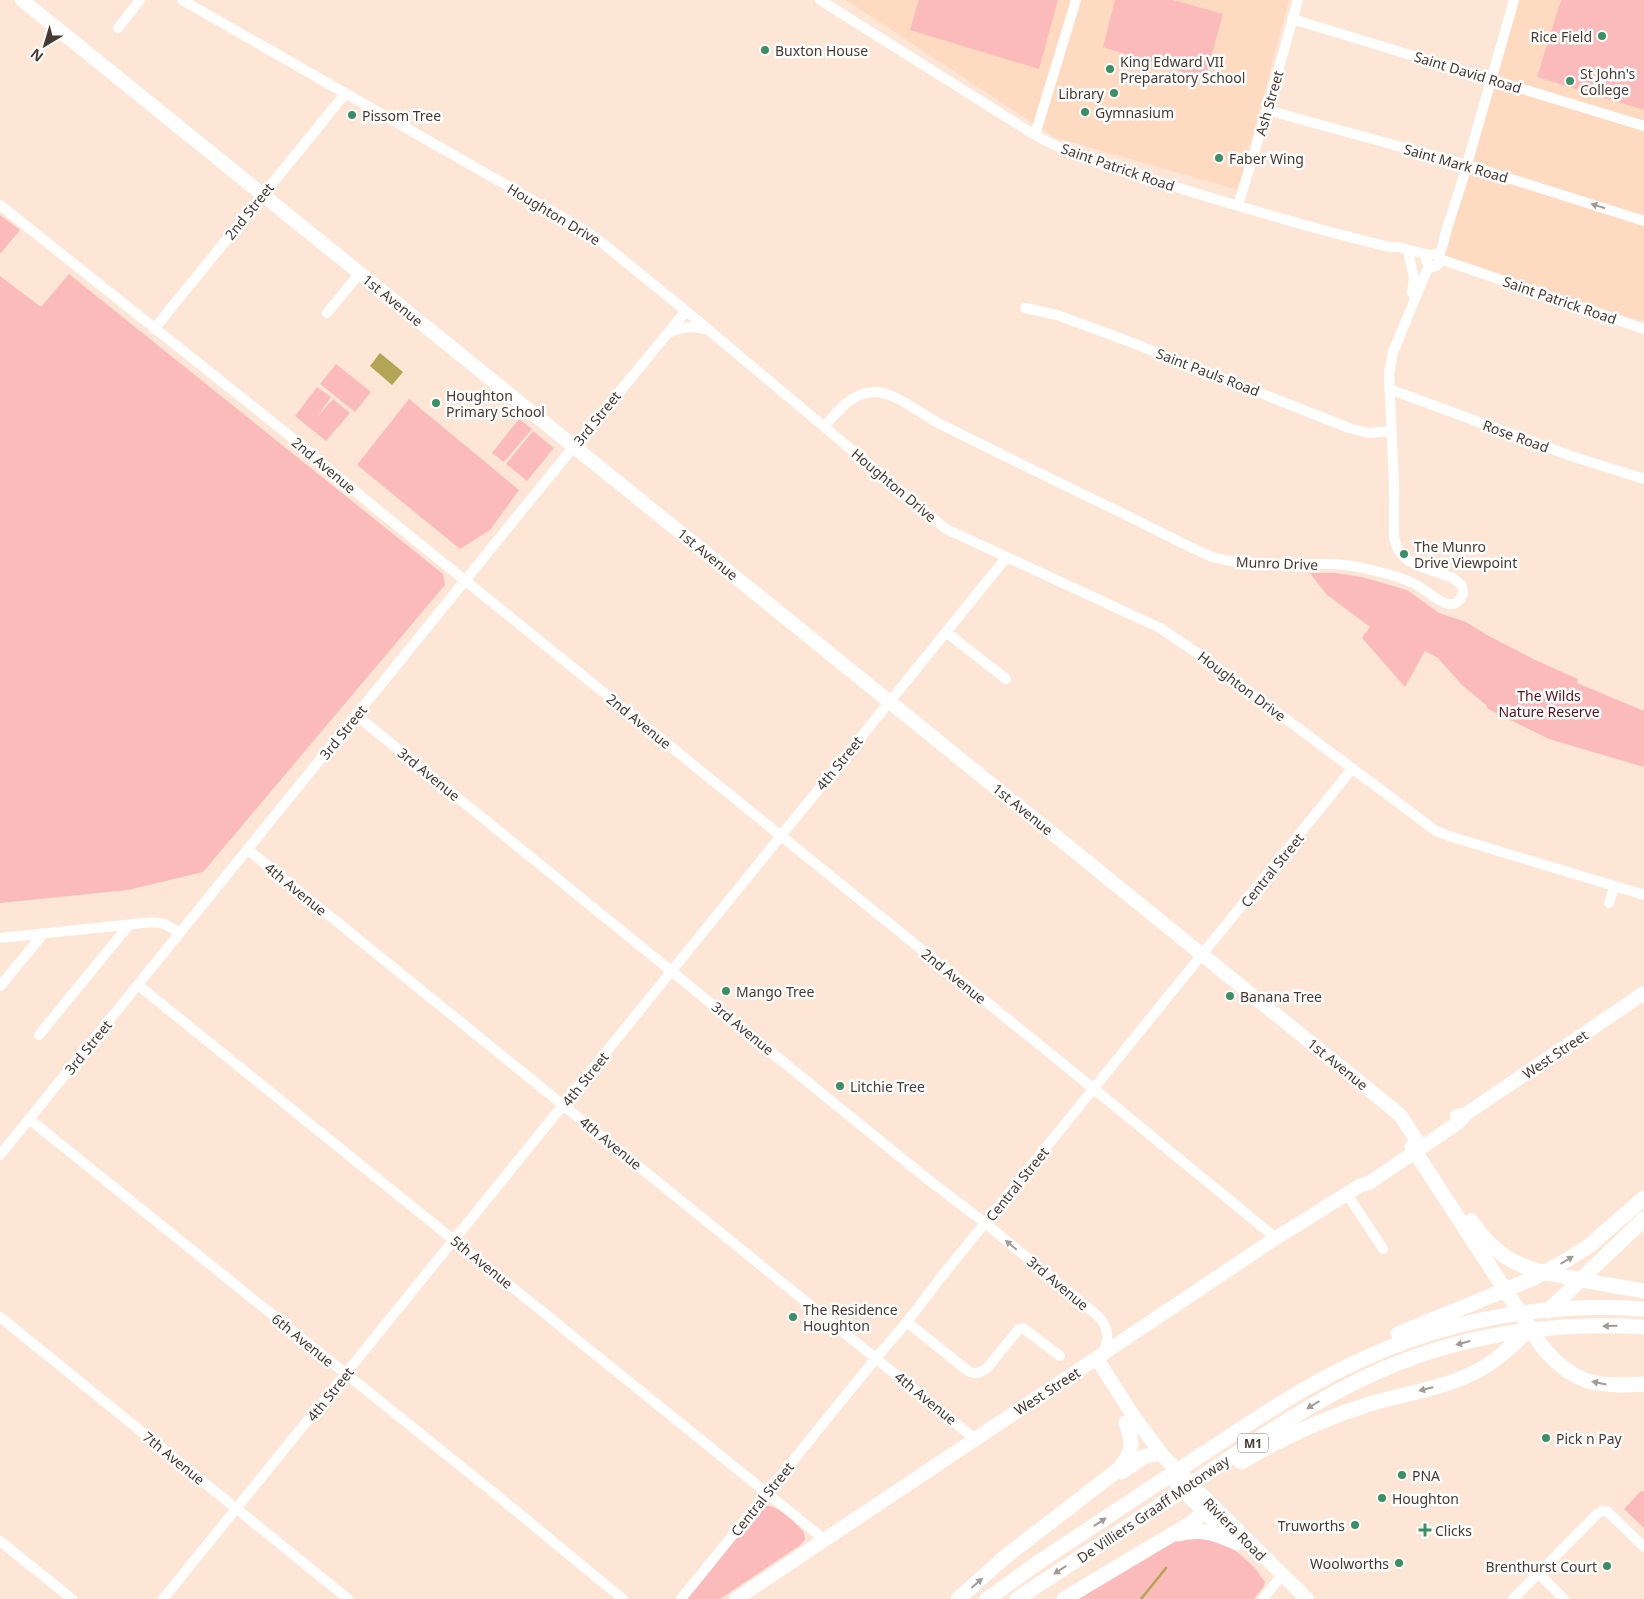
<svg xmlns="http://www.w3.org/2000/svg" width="1644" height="1599" viewBox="0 0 1644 1599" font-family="'Noto Sans',sans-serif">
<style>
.built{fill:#fddac0}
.green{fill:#fbbbbb}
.water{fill:#b3a456}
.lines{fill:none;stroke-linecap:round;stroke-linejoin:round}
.stream{stroke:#b3a456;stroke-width:2.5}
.minor{stroke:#fff;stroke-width:10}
.major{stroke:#fff;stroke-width:14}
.highway{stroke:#fff;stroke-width:15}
.oneway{fill:#a29c98}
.poi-dot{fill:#399064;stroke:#fff;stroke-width:2}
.labels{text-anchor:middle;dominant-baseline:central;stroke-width:5;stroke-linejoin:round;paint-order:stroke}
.shield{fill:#fff;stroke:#7e7570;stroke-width:1}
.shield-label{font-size:12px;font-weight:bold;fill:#463a32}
.poi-label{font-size:14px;fill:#463a32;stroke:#fff;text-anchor:start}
.street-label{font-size:14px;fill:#463a32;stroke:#fff}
.park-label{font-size:14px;fill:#590f19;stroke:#fff}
</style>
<rect width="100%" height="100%" fill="#fde6d5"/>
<!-- built -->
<path class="built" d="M 846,0 L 1289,0 L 1238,190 L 1054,137 Z
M 1519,0 L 1644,0 L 1644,321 L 1627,317 L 1445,256 Z"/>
<!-- green -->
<path class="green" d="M 919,0 L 1058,0 L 1039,69 L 910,30 Z
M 1115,0 L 1173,0 L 1223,14 L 1205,79 L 1103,47 Z
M 1561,0 L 1644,0 L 1644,110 L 1537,77 Z
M 0,215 L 20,230 L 0,254 Z
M 69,274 L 443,574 L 445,585 L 203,872 L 128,890 L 0,903 L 0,276 L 41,307 Z
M 336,364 L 371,392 L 355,412 L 320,384 Z
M 317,387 L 331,397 L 317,417 L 333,399 L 350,413 L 326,441 L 295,416 Z
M 409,399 L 519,490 L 490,530 L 460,549 L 357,465 Z
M 519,419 L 532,429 L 504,462 L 492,453 Z
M 533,431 L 554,448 L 527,481 L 506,464 Z
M 1310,573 L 1335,573 L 1362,577 L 1407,590 L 1439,613 L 1466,622 L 1487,635 L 1533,659 L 1578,679 L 1577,683 L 1644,711 L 1644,767 L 1549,739 L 1488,709 L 1486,705 L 1462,685 L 1438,658 L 1425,651 L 1405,687 L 1362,638 L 1370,627 L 1326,594 Z
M 1644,1491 L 1644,1528 L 1624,1509 L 1640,1492 Z
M 766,1505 C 782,1508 793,1521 804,1532 L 805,1540 L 799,1546 L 720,1599 L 686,1599 L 760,1508 Z
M 1192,1534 L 1227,1543 L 1255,1568 L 1265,1582 L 1264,1586 L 1254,1599 L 1077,1599 L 1164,1543 Z"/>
<!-- water -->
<path class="water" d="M 380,353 L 403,372 L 392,385 L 370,366 Z"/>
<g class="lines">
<!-- stream -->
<path class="stream" d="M 1141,1599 L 1166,1568"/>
<!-- minor -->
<path class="minor" d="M 182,0 L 583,229 L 601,242 L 686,311 L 946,529 L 1160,628 L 1203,657 L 1436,831 L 1452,837 L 1644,895
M 820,0 L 1035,135 C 1076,158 1121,170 1166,184 C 1240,207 1314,229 1390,247 L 1398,247 L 1429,255 L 1436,254 L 1440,259 C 1439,264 1438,266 1433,267 L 1427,263 L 1426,260 L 1429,255
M 1292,19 L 1644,126
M 118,28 L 140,0
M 1267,110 L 1467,165 L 1644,221
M 1035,135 L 1076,0
M 0,205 L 300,444 L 373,506 L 1094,1089 L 1276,1238
M 1238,206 L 1267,110 L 1298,0
M 1438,255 L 1442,248 L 1446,231 L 1461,185 L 1514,0
M 1409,257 L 1414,277 L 1412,293
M 1440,259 L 1644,329
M 1025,308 L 1057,315 L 1125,340 L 1349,428 L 1368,433 L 1391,431
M 327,313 L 360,273
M 154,329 L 345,94
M 669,333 C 683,326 693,326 708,330
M 1389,389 L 1571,456 L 1644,479
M 824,427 C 837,411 854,391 876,392 C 894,392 923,415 940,424 C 1003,455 1067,487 1130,517 C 1158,531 1185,545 1212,557 C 1251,568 1291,563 1331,564 C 1350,564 1369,569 1387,574 C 1399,577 1410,581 1420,587 C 1432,594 1454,618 1463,593 L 1462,586 L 1453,578 L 1419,566 L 1406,559 L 1398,550 L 1394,538 L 1394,486 L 1389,374 L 1393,352 L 1429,265
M 946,632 L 1006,679
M 356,715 L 926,1178 L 985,1223 L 1098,1316 C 1110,1329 1108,1339 1104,1354
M 247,849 L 974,1438
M 1609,903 L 1614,887
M 0,938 L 153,922 L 165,924 L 180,933
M 138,985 L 825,1540
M 0,986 L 44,933
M 39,1035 L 129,925
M 29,1119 L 488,1488 L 623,1599
M 0,1155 L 540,488 L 686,311
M 1347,1194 L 1383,1249
M 0,1317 L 348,1599
M 907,1322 L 968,1371 C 976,1375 980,1373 987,1368 L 1019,1329 L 1023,1328 L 1060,1356
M 0,1541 L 72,1599
M 1538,1573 L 1564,1599
M 163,1599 L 1006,558
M 681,1599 L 876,1358 L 907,1322 L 942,1276 L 1352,769
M 1263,1599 L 1282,1575
M 1513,1599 L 1597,1514 L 1602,1511 L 1608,1512 L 1644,1547"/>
<!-- major -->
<path class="major" d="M 22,0 L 1362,1084 L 1400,1115 L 1418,1142
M 1457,1116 L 1466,1114 L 1644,993
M 1097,1359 L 1134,1417 L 1164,1457 L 1307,1599
M 1177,1485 L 1226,1533
M 736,1599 L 1276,1238 L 1361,1185 L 1369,1183 L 1459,1122 L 1466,1114"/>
<!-- highway -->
<path class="highway" d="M 1412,1147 L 1541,1345 C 1571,1383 1597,1388 1644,1384
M 1471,1221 C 1481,1235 1492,1248 1506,1257 C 1526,1270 1549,1274 1572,1278 C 1596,1283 1620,1287 1644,1291
M 1548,1311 L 1644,1219
M 1398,1334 L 1534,1278 L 1565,1261 L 1589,1246 L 1644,1198
M 1241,1462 C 1282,1438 1324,1418 1370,1404 C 1408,1392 1451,1388 1486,1366 C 1502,1356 1516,1342 1530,1329
M 1122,1472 L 1143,1457 L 1160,1453
M 1178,1534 C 1203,1528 1214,1533 1237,1543
M 958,1599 L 1005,1557 L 1119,1469 C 1133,1452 1134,1444 1126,1423
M 987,1599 C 1005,1587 1022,1574 1039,1562 C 1096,1524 1152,1487 1209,1450 C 1253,1421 1297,1391 1344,1368 C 1438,1321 1540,1302 1644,1309
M 1017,1599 C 1071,1563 1125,1529 1178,1493 C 1239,1452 1299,1409 1364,1378 C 1451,1336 1548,1321 1644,1327
M 1064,1599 L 1193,1522 L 1211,1505"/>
</g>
<!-- one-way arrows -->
<defs><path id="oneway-solid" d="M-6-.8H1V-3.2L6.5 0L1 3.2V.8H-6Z" transform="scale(1.25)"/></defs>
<g class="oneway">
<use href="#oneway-solid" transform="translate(1598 206) rotate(-162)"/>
<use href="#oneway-solid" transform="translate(1011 1245) rotate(-140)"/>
<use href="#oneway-solid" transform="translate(1567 1260) rotate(-31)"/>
<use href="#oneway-solid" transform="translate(1610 1326) rotate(179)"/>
<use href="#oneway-solid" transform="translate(1463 1343) rotate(165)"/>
<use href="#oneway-solid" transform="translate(1599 1383) rotate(-168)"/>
<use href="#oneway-solid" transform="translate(1426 1389) rotate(166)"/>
<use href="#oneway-solid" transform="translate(1313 1405) rotate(149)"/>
<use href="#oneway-solid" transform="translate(1100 1522) rotate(-34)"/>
<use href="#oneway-solid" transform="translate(1060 1570) rotate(147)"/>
<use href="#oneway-solid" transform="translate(977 1583) rotate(-41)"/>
</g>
<!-- markers -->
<g class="poi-dot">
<circle cx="1602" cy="36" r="5"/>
<circle cx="765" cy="50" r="5"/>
<circle cx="1110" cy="69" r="5"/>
<circle cx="1570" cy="81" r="5"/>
<circle cx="1114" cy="93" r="5"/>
<circle cx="1085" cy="112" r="5"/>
<circle cx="352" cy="115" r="5"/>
<circle cx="1219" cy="158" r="5"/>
<circle cx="436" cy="403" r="5"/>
<circle cx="1404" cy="554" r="5"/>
<circle cx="726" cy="991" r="5"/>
<circle cx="1230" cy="996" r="5"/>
<circle cx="840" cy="1086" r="5"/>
<circle cx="793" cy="1317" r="5"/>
<circle cx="1546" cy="1438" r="5"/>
<circle cx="1402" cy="1475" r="5"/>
<circle cx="1382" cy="1498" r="5"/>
<circle cx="1355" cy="1525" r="5"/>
<path d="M1422.5 1522.5h5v5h5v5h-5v5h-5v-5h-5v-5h5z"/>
<circle cx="1399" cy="1563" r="5"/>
<circle cx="1607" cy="1566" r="5"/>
</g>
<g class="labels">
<!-- shield labels -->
<rect class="shield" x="1238" y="1433.5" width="30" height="19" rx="4"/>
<g class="shield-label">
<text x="1253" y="1443">M1</text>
</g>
<!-- poi labels -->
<g class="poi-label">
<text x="1592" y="36" text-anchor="end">Rice Field</text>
<text x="775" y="50">Buxton House</text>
<text x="1120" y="61">King Edward VII<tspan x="1120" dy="16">Preparatory School</tspan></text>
<text x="1580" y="73">St John's<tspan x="1580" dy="16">College</tspan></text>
<text x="1104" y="93" text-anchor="end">Library</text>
<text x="1095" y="112">Gymnasium</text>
<text x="362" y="115">Pissom Tree</text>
<text x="1229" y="158">Faber Wing</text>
<text x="446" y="395">Houghton<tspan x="446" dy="16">Primary School</tspan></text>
<text x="1414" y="546">The Munro<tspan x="1414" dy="16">Drive Viewpoint</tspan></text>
<text x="736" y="991">Mango Tree</text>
<text x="1240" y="996">Banana Tree</text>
<text x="850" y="1086">Litchie Tree</text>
<text x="803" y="1309">The Residence<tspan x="803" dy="16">Houghton</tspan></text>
<text x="1556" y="1438">Pick n Pay</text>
<text x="1412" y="1475">PNA</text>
<text x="1392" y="1498">Houghton</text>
<text x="1345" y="1525" text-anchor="end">Truworths</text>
<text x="1435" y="1530">Clicks</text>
<text x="1389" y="1563" text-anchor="end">Woolworths</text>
<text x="1597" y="1566" text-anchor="end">Brenthurst Court</text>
</g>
<!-- street labels -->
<g class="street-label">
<text transform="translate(1468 72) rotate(17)">Saint David Road</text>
<text transform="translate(1269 103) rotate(-74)">Ash Street</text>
<text transform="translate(1456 163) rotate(16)">Saint Mark Road</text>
<text transform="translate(1118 167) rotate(19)">Saint Patrick Road</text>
<text transform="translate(249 211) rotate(-51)">2nd Street</text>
<text transform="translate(554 214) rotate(31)">Houghton Drive</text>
<text transform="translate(393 300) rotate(39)">1st Avenue</text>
<text transform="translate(1560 300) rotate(19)">Saint Patrick Road</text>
<text transform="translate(1208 372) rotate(21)">Saint Pauls Road</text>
<text transform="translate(597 418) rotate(-51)">3rd Street</text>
<text transform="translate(1516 436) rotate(20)">Rose Road</text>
<text transform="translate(324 465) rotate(40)">2nd Avenue</text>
<text transform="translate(894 485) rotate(40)">Houghton Drive</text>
<text transform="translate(708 554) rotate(39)">1st Avenue</text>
<text transform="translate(1277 563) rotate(2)">Munro Drive</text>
<text transform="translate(1242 686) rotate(37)">Houghton Drive</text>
<text transform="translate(639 721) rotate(39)">2nd Avenue</text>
<text transform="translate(343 732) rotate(-51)">3rd Street</text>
<text transform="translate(839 763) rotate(-51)">4th Street</text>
<text transform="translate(429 774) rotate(39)">3rd Avenue</text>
<text transform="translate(1023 809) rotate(39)">1st Avenue</text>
<text transform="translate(1272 870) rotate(-51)">Central Street</text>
<text transform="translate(296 889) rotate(39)">4th Avenue</text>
<text transform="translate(954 976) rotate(39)">2nd Avenue</text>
<text transform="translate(743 1028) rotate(39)">3rd Avenue</text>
<text transform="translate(88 1047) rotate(-51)">3rd Street</text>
<text transform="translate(1555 1054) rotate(-34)">West Street</text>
<text transform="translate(1338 1064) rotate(39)">1st Avenue</text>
<text transform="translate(585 1079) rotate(-51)">4th Street</text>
<text transform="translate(611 1143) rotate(39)">4th Avenue</text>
<text transform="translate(1017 1184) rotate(-51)">Central Street</text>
<text transform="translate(482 1262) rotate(39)">5th Avenue</text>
<text transform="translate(1058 1283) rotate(40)">3rd Avenue</text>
<text transform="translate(303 1340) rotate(39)">6th Avenue</text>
<text transform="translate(1047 1391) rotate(-33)">West Street</text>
<text transform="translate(330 1394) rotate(-51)">4th Street</text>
<text transform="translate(926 1398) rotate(39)">4th Avenue</text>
<text transform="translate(174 1458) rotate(39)">7th Avenue</text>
<text transform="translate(762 1499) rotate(-51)">Central Street</text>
<text transform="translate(1153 1509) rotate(-34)">De Villiers Graaff Motorway</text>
<text transform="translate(1235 1529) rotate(45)">Riviera Road</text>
</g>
<!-- park labels -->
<g class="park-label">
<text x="1549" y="695">The Wilds<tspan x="1549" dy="16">Nature Reserve</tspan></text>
</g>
</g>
<!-- north arrow -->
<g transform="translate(45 45) rotate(218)" stroke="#ffffff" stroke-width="4" paint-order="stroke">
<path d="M0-4L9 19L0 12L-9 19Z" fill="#463a32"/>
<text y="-8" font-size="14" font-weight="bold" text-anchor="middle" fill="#463a32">N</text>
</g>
</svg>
